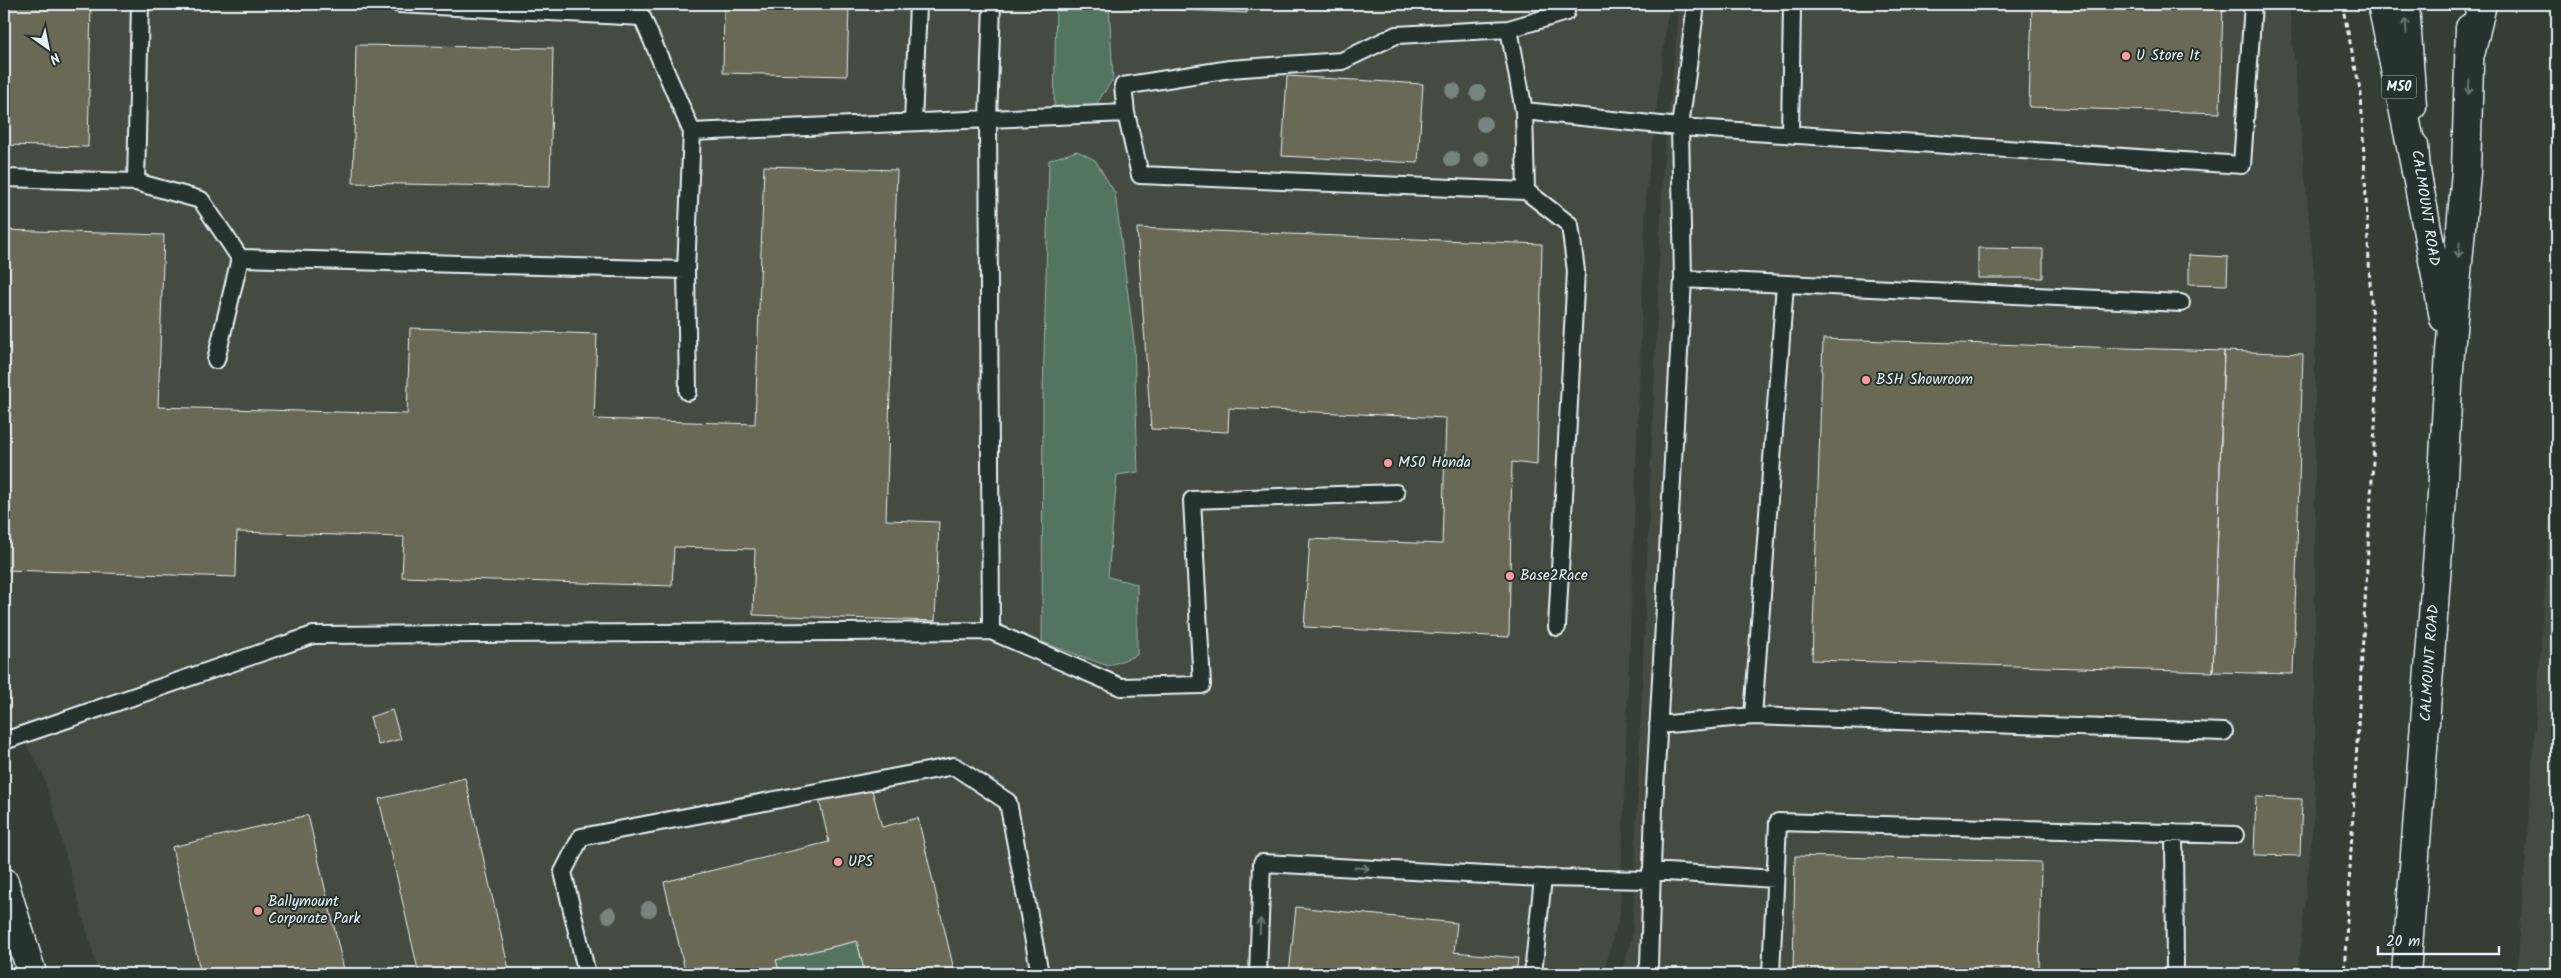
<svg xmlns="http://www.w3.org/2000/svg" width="2561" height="978" viewBox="0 0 2561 978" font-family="Kalam,sans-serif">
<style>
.built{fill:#444b3f}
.green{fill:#53745f;stroke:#9eb2ac}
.building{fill:#6b6955;stroke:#e8f1f8}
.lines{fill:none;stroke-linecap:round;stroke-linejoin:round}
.lane-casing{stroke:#e8f1f8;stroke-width:20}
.secondary-casing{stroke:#e8f1f8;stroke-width:31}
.highway-casing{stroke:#e8f1f8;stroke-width:31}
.path{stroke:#e8f1f8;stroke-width:3;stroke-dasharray:5 4;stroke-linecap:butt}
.lane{stroke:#26332d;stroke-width:16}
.secondary{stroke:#26332d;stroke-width:28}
.highway{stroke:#26332d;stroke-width:28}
.tree{fill:#76857f}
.oneway{stroke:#6a7674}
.poi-dot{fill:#ff9aa2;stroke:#26332d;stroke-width:2}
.labels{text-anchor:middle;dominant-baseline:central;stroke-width:4;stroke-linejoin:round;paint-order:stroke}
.shield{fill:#26332d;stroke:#aeb8bb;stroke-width:1}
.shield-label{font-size:14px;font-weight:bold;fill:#e8f1f8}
.poi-label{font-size:15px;fill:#e8f1f8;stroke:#26332d;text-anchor:start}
.street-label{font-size:15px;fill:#e8f1f8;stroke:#26332d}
</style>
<rect width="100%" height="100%" fill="#343e35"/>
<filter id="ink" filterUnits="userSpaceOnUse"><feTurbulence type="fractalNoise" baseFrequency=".02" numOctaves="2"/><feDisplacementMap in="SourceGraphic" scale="10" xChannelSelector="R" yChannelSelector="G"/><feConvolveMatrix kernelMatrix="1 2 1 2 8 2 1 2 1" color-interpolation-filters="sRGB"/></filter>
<g filter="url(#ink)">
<!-- built -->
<path class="built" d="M 4,4 L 1669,4 L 1646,196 L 1620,914 L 1603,974 L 99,974 L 43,774 L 4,708 Z
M 1680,4 L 2289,4 L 2315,282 L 2315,803 L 2298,974 L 1621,974 L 1632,935 L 1663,166 Z
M 2557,421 L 2557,974 L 2517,974 Z"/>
<!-- green -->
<path class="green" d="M 1056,4 L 1109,4 L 1113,79 L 1089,115 L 1054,111 Z
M 1077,151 L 1095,160 L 1115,193 L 1134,342 L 1138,472 L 1117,475 L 1108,577 L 1137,584 L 1137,655 L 1108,666 L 1042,642 L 1043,393 L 1049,160 Z
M 857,941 L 865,974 L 780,974 L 776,960 Z"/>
<!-- building -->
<path class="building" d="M 4,4 L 91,4 L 88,147 L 4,145 Z
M 724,4 L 849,4 L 847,76 L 723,73 Z
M 1124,4 L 1247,4 L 1247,13 L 1124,7 Z
M 1817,4 L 1872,4 L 1872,6 Z
M 2032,4 L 2223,4 L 2220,113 L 2029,107 Z
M 356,45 L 553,48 L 550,187 L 353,183 Z
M 1287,76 L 1423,84 L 1418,163 L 1282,156 Z
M 764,166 L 897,170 L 886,520 L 939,522 L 935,621 L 753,615 L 755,549 L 674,547 L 672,586 L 402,577 L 404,537 L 237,532 L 236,577 L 4,570 L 4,230 L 164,235 L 158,407 L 407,414 L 410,328 L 597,334 L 594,419 L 755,424 Z
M 1137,228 L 1542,244 L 1537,465 L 1512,462 L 1509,637 L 1304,627 L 1310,539 L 1442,544 L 1446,418 L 1229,408 L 1228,432 L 1151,429 Z
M 1978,248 L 2043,249 L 2043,278 L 1978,278 Z
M 2189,255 L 2228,257 L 2227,285 L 2189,284 Z
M 1823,339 L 2224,351 L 2213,672 L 1812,660 Z
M 2224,351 L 2303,354 L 2293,674 L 2213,672 Z
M 392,710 L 401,739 L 378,745 L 370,717 Z
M 465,778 L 510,974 L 419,974 L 379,799 Z
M 871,786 L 882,827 L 918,818 L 955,974 L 865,974 L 857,941 L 776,960 L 780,974 L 686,974 L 664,882 L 829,842 L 819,799 Z
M 2256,797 L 2302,799 L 2300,856 L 2254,855 Z
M 308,815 L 345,974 L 201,974 L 172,847 Z
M 1795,856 L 2041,862 L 2039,974 L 1793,974 Z
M 1296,907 L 1457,923 L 1454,952 L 1518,958 L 1516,974 L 1289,974 Z"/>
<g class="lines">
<defs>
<path id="lane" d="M 399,4 L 642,17 L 692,132 L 1126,113
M 1509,29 L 1524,111 L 1526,191
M 1524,111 L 1680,127 L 2242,165 L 2253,4
M 913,122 L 918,4
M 1790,134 L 1792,4
M 4,178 L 136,182 L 140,4
M 136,182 L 201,200 L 240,258 L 686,270 L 692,132
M 686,270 L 688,392
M 1683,279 L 2181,303
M 216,360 L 240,258
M 1557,627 L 1576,271 L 1570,225 L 1526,191 L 1140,175 L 1126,113 L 1123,86 L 1230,69 L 1342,61 L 1396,35 L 1509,29 L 1566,12
M 991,631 L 1121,687 L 1202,685 L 1192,500 L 1396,493
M 1753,716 L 1785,284
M 1658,725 L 1753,716 L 2224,732
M 4,741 L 313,635 L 991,631 L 988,119 L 992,4
M 2174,833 L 2175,974
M 1651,871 L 1775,879
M 587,974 L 563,872 L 581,837 L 954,766 L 1008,802 L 1040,974
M 1258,974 L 1262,863 L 1543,878
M 1533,974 L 1543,878 L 1651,880
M 1646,974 L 1649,965 L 1654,806 L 1683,279 L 1680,127 L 1696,4
M 1771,974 L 1778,822 L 2235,835"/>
<path id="secondary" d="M 2405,4 L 2412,106
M 2414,146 L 2416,171 L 2444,318
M 4,882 L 32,974
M 2406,974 L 2441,511 L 2450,352 L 2466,172 L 2470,28"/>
<path id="highway" d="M 2382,4 L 2416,171
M 2471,51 L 2482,4"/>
</defs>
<!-- lane casing -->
<use href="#lane" class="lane-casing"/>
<!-- secondary casing -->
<use href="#secondary" class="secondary-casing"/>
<!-- highway casing -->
<use href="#highway" class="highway-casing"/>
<!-- path -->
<path class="path" d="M 2342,4 L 2361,94 L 2376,408 L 2344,974"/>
<!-- lane -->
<use href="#lane" class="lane"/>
<!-- secondary -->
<use href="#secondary" class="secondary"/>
<!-- highway -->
<use href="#highway" class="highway"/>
</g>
<!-- trees -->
<g class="tree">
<circle cx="1453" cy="91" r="8"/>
<circle cx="1478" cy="93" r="8"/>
<circle cx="1484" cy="124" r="8"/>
<circle cx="1452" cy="159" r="8"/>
<circle cx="1482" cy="159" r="8"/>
<circle cx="649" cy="909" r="8"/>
<circle cx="609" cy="915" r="8"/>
</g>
<!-- one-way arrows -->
<defs><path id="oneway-shaft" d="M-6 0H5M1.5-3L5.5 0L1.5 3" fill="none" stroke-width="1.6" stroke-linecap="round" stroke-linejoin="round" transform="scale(1.25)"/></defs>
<g class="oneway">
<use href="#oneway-shaft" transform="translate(2406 26) rotate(-94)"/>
<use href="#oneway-shaft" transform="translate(2469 87) rotate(92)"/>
<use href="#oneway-shaft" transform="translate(2459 250) rotate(95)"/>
<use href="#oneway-shaft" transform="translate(1362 868) rotate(3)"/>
<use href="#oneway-shaft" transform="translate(1260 926) rotate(-88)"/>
</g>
</g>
<!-- markers -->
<g class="poi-dot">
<circle cx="2126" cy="56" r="5"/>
<circle cx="1866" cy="380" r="5"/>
<circle cx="1388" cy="463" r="5"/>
<circle cx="1510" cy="576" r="5"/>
<circle cx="838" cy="862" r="5"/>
<circle cx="258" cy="911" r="5"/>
</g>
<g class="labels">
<!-- shield labels -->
<rect class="shield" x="2381.5" y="75.5" width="35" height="23" rx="4"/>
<g class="shield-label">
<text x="2399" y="87">M50</text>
</g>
<!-- poi labels -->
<g class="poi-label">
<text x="2136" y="56">U Store It</text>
<text x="1876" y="380">BSH Showroom</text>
<text x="1398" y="463">M50 Honda</text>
<text x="1520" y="576">Base2Race</text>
<text x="848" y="862">UPS</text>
<text x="268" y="902">Ballymount<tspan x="268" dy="17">Corporate Park</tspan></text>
</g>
<!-- street labels -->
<g class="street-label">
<text transform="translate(2425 208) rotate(81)">CALMOUNT ROAD</text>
<text transform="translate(2430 663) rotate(-86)">CALMOUNT ROAD</text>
</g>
</g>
<!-- margin -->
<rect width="2561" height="978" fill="none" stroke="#26332d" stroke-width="20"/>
<rect x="10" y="10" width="2541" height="958" fill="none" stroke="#e8f1f8" stroke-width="2" filter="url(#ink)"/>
<!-- north arrow -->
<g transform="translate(48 48) rotate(147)" stroke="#26332d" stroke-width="4" paint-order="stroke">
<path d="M0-4L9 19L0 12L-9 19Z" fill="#e8f1f8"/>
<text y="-8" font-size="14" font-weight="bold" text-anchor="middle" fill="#e8f1f8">N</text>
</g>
<!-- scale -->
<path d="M2378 946v8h121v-8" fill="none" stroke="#e8f1f8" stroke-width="2.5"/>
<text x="2386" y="946" font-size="15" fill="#e8f1f8" stroke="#26332d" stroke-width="4" paint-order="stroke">20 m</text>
</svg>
